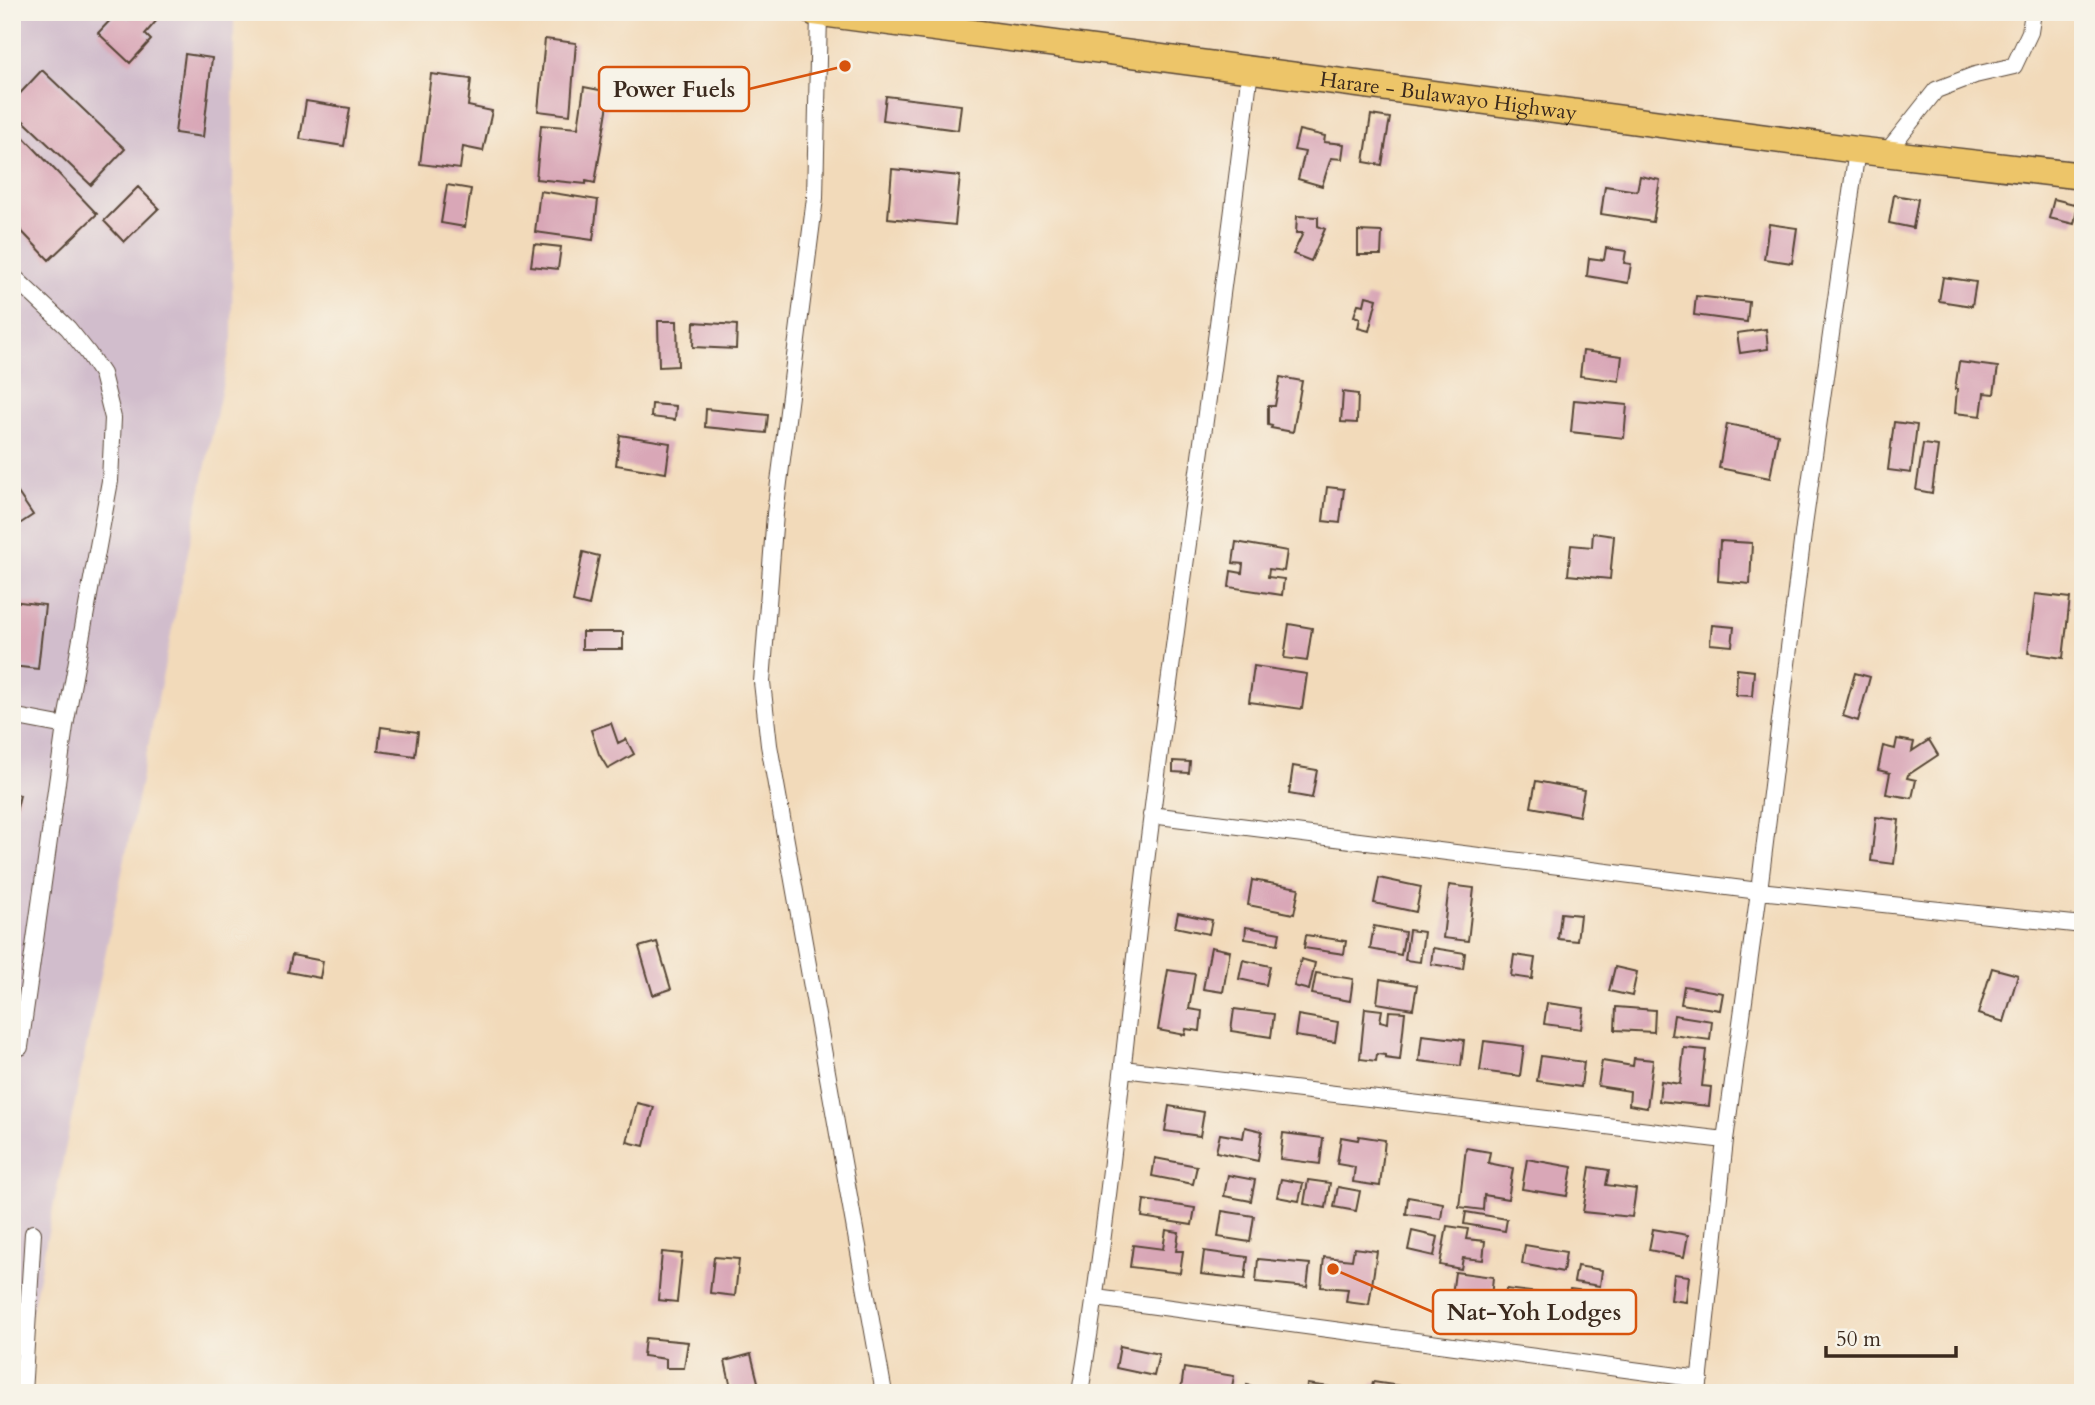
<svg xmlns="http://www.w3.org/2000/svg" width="2095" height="1405" viewBox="0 0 2095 1405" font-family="Cardo,serif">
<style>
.industrial{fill:#d1bdcc}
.building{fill:#d9a7b7}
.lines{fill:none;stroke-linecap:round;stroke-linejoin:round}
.minor-casing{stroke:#564435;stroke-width:18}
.trunk-casing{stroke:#564435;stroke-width:29}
.minor{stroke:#fff;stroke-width:16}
.trunk{stroke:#edc569;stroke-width:26}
.labels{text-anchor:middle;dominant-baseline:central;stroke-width:5;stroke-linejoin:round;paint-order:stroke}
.street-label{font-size:21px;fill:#3b2a1e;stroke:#f7f3e8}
.leader{fill:none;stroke:#d7540e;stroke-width:2.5}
.callout-dot{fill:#d7540e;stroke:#f7f3e8;stroke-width:2.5}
.callout{fill:#f7f3e8;stroke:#d7540e;stroke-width:2.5}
.callout-label{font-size:23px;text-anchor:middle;font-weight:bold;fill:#3b2a1e}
</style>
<rect width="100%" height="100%" fill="#f7f3e8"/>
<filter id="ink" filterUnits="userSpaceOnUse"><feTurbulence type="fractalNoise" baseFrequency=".0143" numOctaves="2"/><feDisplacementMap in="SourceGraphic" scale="14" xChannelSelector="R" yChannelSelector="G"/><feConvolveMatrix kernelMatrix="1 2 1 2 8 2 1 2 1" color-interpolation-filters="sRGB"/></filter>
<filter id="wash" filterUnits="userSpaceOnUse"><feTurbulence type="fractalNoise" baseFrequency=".00686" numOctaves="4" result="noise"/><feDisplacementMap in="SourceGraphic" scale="28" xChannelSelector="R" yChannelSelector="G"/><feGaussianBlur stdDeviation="1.57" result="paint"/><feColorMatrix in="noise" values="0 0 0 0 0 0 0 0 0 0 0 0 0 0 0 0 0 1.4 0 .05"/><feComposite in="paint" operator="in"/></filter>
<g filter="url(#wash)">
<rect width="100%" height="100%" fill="#f2daba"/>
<!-- industrial -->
<path class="industrial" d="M 12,12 L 234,12 L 232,338 L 15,1393 L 12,1393 Z"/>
<g id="blocks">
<!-- building -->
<path class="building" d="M 118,12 L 121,12 L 129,20 L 135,12 L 164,12 L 145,34 L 151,40 L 130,63 L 98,33 Z
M 545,39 L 576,43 L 570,115 L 538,111 Z
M 185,54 L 212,58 L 203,137 L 175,133 Z
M 42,70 L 125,149 L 91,185 L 12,110 L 12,102 Z
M 431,74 L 471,79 L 468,106 L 492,111 L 483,151 L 463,147 L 460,169 L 420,164 Z
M 584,87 L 610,92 L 595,183 L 586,181 L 586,184 L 536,179 L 541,125 L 578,128 Z
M 886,96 L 961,105 L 958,130 L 883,120 Z
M 306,101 L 350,108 L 344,146 L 300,139 Z
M 1371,115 L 1390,118 L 1382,165 L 1364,162 Z
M 12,125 L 97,214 L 49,260 L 12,221 Z
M 1299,130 L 1325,136 L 1324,142 L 1344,144 L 1342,159 L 1331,158 L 1322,186 L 1298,179 L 1305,152 L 1294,150 Z
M 892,169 L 960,176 L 955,225 L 888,218 Z
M 1640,176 L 1660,180 L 1653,222 L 1601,214 L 1605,186 L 1637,191 Z
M 447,185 L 471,189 L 465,227 L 441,223 Z
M 138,187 L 159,208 L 124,242 L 104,221 Z
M 540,191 L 598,200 L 593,240 L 535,232 Z
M 1894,195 L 1918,199 L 1913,228 L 1889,223 Z
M 2054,199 L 2078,205 L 2074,224 L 2049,218 Z
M 1297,216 L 1318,217 L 1318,226 L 1325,229 L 1311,261 L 1293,254 L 1303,233 L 1296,233 Z
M 1769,224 L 1797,228 L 1792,263 L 1764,259 Z
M 1358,231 L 1382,232 L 1381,255 L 1358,255 Z
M 534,244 L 561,247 L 558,269 L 531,266 Z
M 1606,248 L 1626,251 L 1624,263 L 1631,264 L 1628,283 L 1587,276 L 1589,258 L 1604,260 Z
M 2081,261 L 2083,261 L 2083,283 L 2079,283 Z
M 1943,277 L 1976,282 L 1972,306 L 1939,301 Z
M 1366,296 L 1377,299 L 1369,331 L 1358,328 L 1360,318 L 1354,316 L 1358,304 L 1364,305 Z
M 1696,296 L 1749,302 L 1747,322 L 1694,315 Z
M 658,321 L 677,321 L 678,366 L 659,367 Z
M 694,322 L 737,325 L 736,349 L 693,347 Z
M 1766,329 L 1768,349 L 1740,353 L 1737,333 Z
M 1583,351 L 1622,356 L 1619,381 L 1580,376 Z
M 1959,362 L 1998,367 L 1994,394 L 1984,393 L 1981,416 L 1955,413 L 1957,389 L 1955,389 Z
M 1280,377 L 1302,381 L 1293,432 L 1271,428 L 1272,426 L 1268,425 L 1268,406 L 1275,406 Z
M 1343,392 L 1358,394 L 1357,423 L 1341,422 Z
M 1574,400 L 1627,405 L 1624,438 L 1571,432 Z
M 652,404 L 676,406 L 675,420 L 651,417 Z
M 706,409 L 768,415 L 766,433 L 705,427 Z
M 1894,422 L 1917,425 L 1911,473 L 1888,470 Z
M 1727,424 L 1778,434 L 1770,478 L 1719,468 Z
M 620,435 L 670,443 L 666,473 L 616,465 Z
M 1923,444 L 1938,446 L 1932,493 L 1916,490 Z
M 12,484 L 33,515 L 12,529 Z
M 1327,487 L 1344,489 L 1340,523 L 1323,521 Z
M 1593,533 L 1614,536 L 1610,579 L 1568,575 L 1571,545 L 1592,547 Z
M 1720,541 L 1752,543 L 1750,584 L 1718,581 Z
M 1236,542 L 1287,551 L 1284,571 L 1269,569 L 1268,577 L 1284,579 L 1282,595 L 1229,587 L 1231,571 L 1242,573 L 1243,564 L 1233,563 Z
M 583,552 L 599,556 L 589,606 L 573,602 Z
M 2035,594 L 2070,598 L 2063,658 L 2028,653 Z
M 12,601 L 45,605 L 38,669 L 12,666 Z
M 1289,624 L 1312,628 L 1307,661 L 1284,658 Z
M 1712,625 L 1734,627 L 1732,646 L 1710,644 Z
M 582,632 L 623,632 L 623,649 L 582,649 Z
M 1254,666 L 1307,674 L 1302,709 L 1249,702 Z
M 1737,669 L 1754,671 L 1752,696 L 1736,695 Z
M 1855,673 L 1870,677 L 1858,721 L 1843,716 Z
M 611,723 L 618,743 L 626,739 L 634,754 L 608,769 L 599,754 L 591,730 Z
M 381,727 L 418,732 L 415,756 L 378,751 Z
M 1897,739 L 1914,742 L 1912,751 L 1929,740 L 1938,755 L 1908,775 L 1907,778 L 1916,780 L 1912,798 L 1886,794 L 1890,773 L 1878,770 L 1883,746 L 1895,749 Z
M 1173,761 L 1190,762 L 1189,773 L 1173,772 Z
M 1293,766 L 1317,770 L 1312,798 L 1289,794 Z
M 1536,781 L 1584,790 L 1579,816 L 1531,807 Z
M 12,793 L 20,795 L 13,825 L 12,825 Z
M 1876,817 L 1899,820 L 1894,864 L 1871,861 Z
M 1379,878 L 1421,887 L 1416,912 L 1374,903 Z
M 1252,880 L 1299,888 L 1294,914 L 1248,905 Z
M 1449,885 L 1474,888 L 1468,941 L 1443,938 Z
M 1178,913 L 1212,920 L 1209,934 L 1175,927 Z
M 1561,913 L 1580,915 L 1577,941 L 1558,939 Z
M 1374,926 L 1405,932 L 1401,955 L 1370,949 Z
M 1246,927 L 1280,933 L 1278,944 L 1245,939 Z
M 1409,930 L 1424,932 L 1420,962 L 1405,960 Z
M 1306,935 L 1346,941 L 1344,954 L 1304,948 Z
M 657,942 L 671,989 L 653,995 L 639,947 Z
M 1211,947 L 1230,951 L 1223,992 L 1203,989 Z
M 1433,948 L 1465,953 L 1463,969 L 1431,964 Z
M 292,955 L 323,961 L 320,978 L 288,972 Z
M 1514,955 L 1535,958 L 1532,979 L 1511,976 Z
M 1301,959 L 1315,963 L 1309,990 L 1294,986 Z
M 1243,960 L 1270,966 L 1266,985 L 1239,979 Z
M 1615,967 L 1637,972 L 1632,996 L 1609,991 Z
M 1992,968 L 2018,975 L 2004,1022 L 1978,1014 Z
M 1168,970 L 1195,974 L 1189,1009 L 1202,1011 L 1200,1031 L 1186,1029 L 1185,1035 L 1158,1030 Z
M 1316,973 L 1353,979 L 1350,1001 L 1312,994 Z
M 1380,979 L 1417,985 L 1413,1009 L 1377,1003 Z
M 1684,986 L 1723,993 L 1720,1010 L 1681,1004 Z
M 1547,1003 L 1584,1008 L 1581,1029 L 1544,1024 Z
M 1616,1007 L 1655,1010 L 1654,1032 L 1615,1030 Z
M 1365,1008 L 1382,1010 L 1380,1021 L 1388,1023 L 1389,1011 L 1405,1012 L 1400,1060 L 1385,1058 L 1385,1055 L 1377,1054 L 1376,1061 L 1360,1059 Z
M 1234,1009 L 1274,1014 L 1271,1037 L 1231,1031 Z
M 1298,1015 L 1338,1022 L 1335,1042 L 1295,1036 Z
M 1674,1015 L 1712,1021 L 1710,1040 L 1671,1035 Z
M 1422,1035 L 1464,1040 L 1461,1066 L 1419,1061 Z
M 1484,1041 L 1524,1046 L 1520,1076 L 1480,1071 Z
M 1684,1048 L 1706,1050 L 1702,1086 L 1711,1087 L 1709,1106 L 1659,1101 L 1661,1081 L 1680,1084 Z
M 1541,1056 L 1584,1062 L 1581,1087 L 1537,1081 Z
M 1634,1058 L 1653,1060 L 1647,1108 L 1629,1105 L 1630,1091 L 1598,1086 L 1602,1061 L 1633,1066 Z
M 637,1103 L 654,1107 L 644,1146 L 627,1142 Z
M 1169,1106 L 1204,1112 L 1200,1136 L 1165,1131 Z
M 1245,1127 L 1262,1131 L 1258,1161 L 1216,1152 L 1220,1134 L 1243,1138 Z
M 1283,1133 L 1323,1138 L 1320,1164 L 1280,1159 Z
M 1359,1136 L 1385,1140 L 1380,1186 L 1353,1182 L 1355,1167 L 1337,1164 L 1341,1137 L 1358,1140 Z
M 1466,1148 L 1490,1152 L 1488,1163 L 1513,1168 L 1508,1199 L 1484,1195 L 1483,1210 L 1459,1207 Z
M 1155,1158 L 1197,1166 L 1193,1184 L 1152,1176 Z
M 1527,1159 L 1572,1167 L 1567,1196 L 1522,1189 Z
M 1590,1167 L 1609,1170 L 1606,1185 L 1636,1189 L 1632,1217 L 1583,1212 Z
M 1228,1175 L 1255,1180 L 1251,1201 L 1224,1196 Z
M 1281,1179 L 1303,1183 L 1299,1201 L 1277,1197 Z
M 1308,1180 L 1330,1183 L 1326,1208 L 1304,1204 Z
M 1338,1187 L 1360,1191 L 1356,1211 L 1334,1207 Z
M 1408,1197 L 1443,1203 L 1441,1219 L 1406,1214 Z
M 1144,1200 L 1195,1208 L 1192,1225 L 1142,1217 Z
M 1222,1211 L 1254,1216 L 1250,1242 L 1218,1237 Z
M 1466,1212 L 1507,1219 L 1505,1231 L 1464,1224 Z
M 1447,1226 L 1468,1229 L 1466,1239 L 1485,1241 L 1483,1260 L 1463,1258 L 1461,1269 L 1440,1265 Z
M 1653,1229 L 1688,1235 L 1684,1257 L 1649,1250 Z
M 1166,1230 L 1179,1232 L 1176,1251 L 1183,1251 L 1180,1273 L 1130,1267 L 1133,1245 L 1163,1249 Z
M 1412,1231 L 1438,1237 L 1434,1256 L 1408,1250 Z
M 1525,1245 L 1566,1252 L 1563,1272 L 1522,1264 Z
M 1354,1248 L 1377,1251 L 1369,1305 L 1346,1302 L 1348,1289 L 1321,1287 L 1324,1257 L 1352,1260 Z
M 1204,1251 L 1248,1257 L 1245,1279 L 1201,1274 Z
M 662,1252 L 682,1254 L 677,1302 L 658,1300 Z
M 714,1257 L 739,1259 L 735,1296 L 710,1293 Z
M 1258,1259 L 1310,1264 L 1307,1287 L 1256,1282 Z
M 1577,1266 L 1602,1270 L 1600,1286 L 1574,1282 Z
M 1455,1272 L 1493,1277 L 1491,1298 L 1475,1296 L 1472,1321 L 1449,1318 Z
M 1674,1274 L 1689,1276 L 1686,1302 L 1671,1300 Z
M 1506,1289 L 1556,1295 L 1553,1322 L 1503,1316 Z
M 1570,1289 L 1617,1295 L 1614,1325 L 1566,1319 Z
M 645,1338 L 688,1342 L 684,1368 L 666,1368 L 666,1359 L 643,1356 Z
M 1120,1346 L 1159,1354 L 1154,1376 L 1116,1368 Z
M 751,1354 L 759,1386 L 732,1392 L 725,1361 Z
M 1184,1368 L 1234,1376 L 1231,1393 L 1203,1393 L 1181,1389 Z
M 1373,1382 L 1421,1389 L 1421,1393 L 1371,1393 Z
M 1307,1384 L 1353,1390 L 1353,1393 L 1306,1393 Z
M 1247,1385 L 1268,1389 L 1268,1393 L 1246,1393 Z"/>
</g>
</g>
<g filter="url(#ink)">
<use href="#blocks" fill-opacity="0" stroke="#564435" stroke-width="2"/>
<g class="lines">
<defs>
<path id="minor" d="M 819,13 L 815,198 L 775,514 L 762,682 L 769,745 L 884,1393
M 1886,153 L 1936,90 L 1975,75 L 2014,66 L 2030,32 L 2033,12
M 12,275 L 68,328 L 88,353 L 102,374 L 113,418 L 110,481 L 65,726 L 20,1047 L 12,1048
M 12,716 L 65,726
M 1151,815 L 1759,891 L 2083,925
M 1123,1069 L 1725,1140
M 1096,1298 L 1700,1379
M 23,1393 L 33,1233
M 1080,1393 C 1112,1201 1127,1007 1152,814 C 1183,565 1222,318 1250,69
M 1698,1393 L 1725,1140 L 1759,891 L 1804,526 L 1857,150"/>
<g id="trunk">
<path id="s1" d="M 814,12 L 1857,150 L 2083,176"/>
</g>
</defs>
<!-- minor casing -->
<use href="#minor" class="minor-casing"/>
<!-- trunk casing -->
<use href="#trunk" class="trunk-casing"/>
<!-- minor -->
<use href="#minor" class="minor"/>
<!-- trunk -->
<use href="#trunk" class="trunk"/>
</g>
</g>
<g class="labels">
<!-- street labels -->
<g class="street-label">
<text stroke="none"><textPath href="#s1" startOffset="640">Harare - Bulawayo Highway</textPath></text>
</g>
</g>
<!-- callouts -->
<path class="leader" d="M845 66L749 89M1333 1269L1433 1312"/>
<g class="callout-dot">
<circle cx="845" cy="66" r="7"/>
<circle cx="1333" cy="1269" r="7"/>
</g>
<g class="callout">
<rect x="599" y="67" width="150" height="44" rx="7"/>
<rect x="1433" y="1290" width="203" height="44" rx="7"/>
</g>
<g class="callout-label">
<text x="674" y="97">Power Fuels</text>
<text x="1534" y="1320">Nat-Yoh Lodges</text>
</g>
<!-- margin -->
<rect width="2095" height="1405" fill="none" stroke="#f7f3e8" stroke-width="42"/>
<!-- scale -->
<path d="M1826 1346v10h130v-10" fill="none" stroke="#3b2a1e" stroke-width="3.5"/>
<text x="1836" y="1346" font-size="21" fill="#3b2a1e" stroke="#f7f3e8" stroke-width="5" paint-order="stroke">50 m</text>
</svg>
